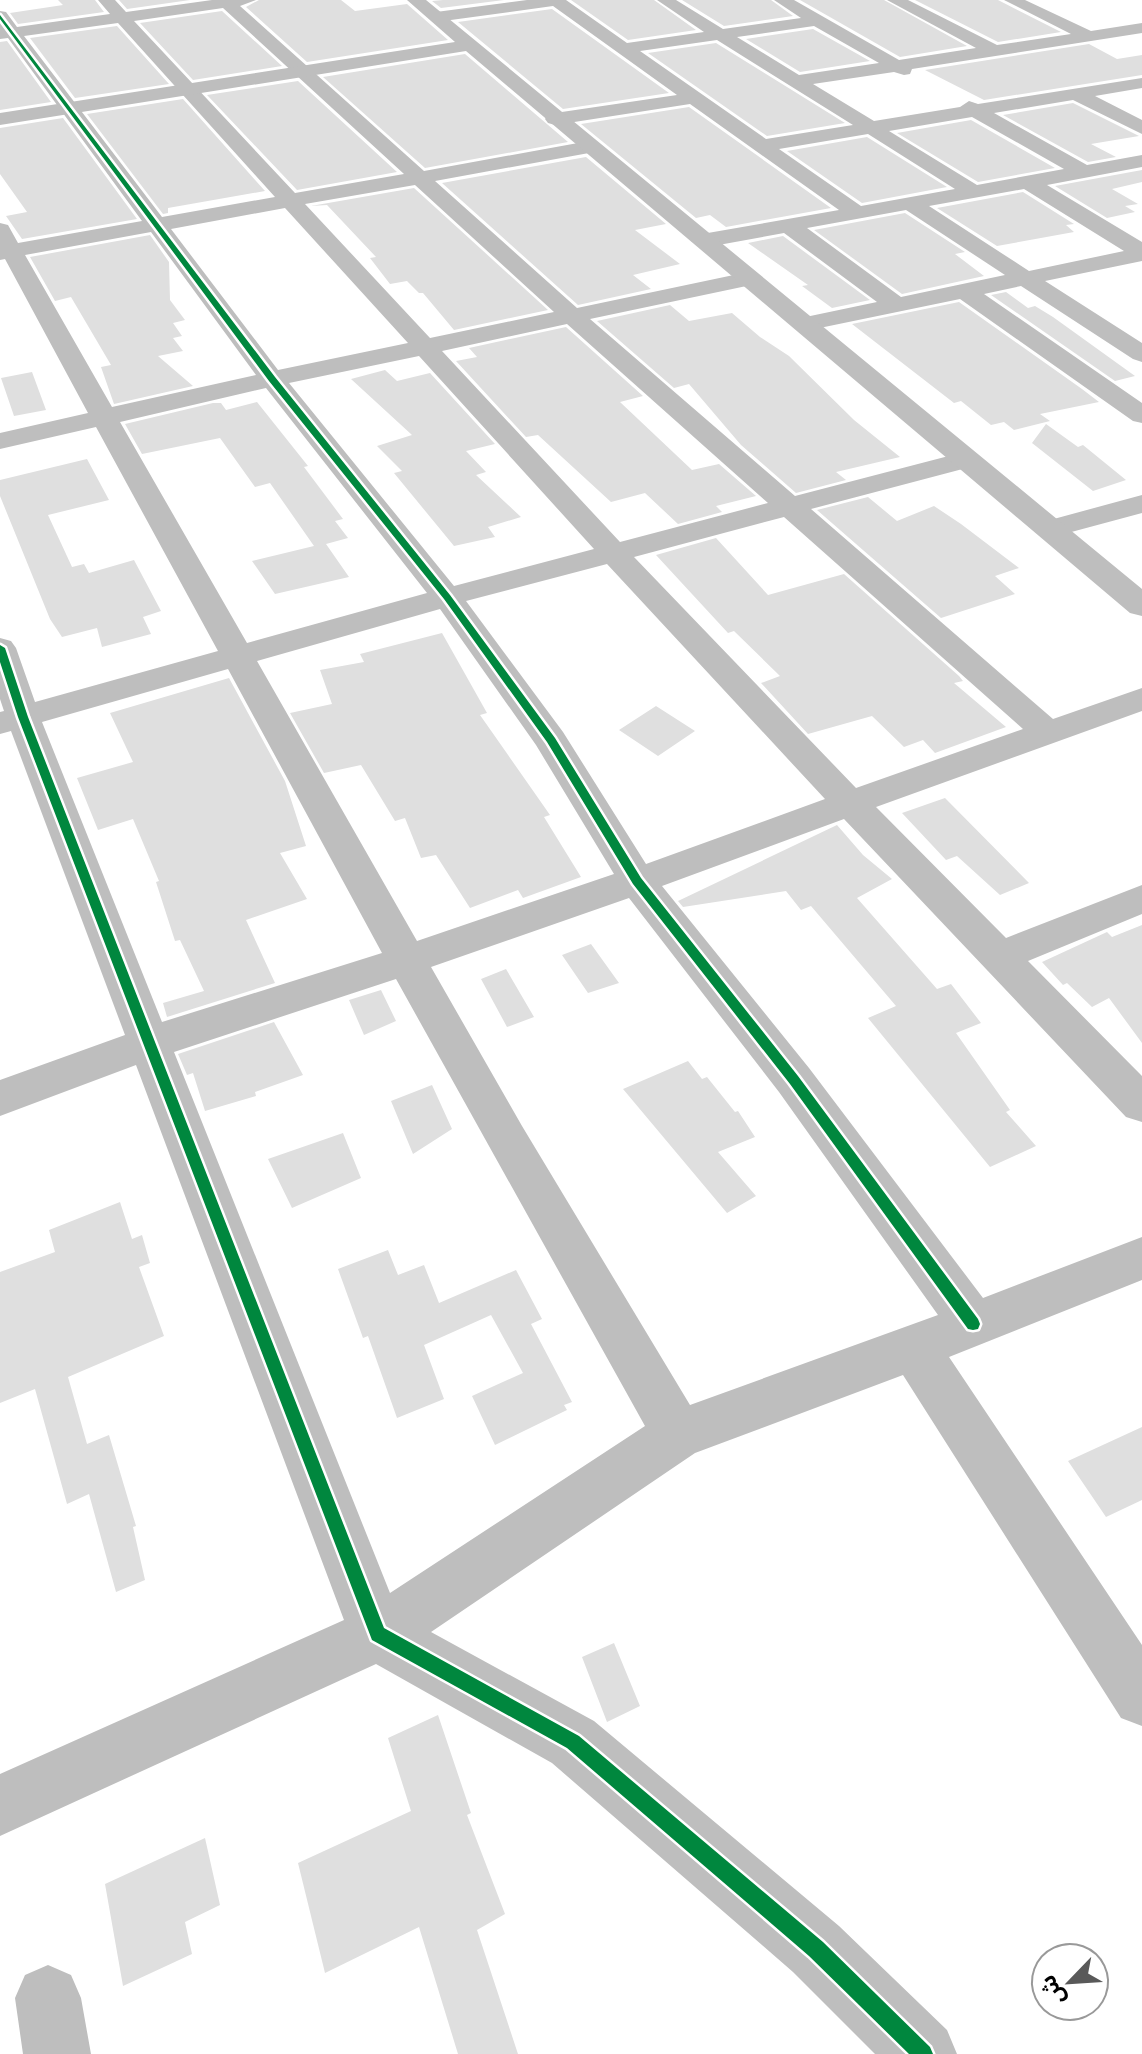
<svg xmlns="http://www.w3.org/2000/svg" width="1142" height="2054" viewBox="0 0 1142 2054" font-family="Arial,'Noto Sans Arabic',sans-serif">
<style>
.building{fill:#dfdfdf}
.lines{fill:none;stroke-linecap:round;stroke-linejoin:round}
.minor{fill:#bebebe;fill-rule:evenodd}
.tertiary{fill:#bebebe;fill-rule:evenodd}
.cycleway-casing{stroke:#fff;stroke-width:5}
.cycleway{fill:#00873e;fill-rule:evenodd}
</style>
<rect width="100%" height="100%" fill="#fff"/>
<!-- building -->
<path class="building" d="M 58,0 L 95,0 L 104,12 L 18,24 L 10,13 L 63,5 Z
M 119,0 L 190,0 L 127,9 Z
M 259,0 L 341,0 L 355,11 L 407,4 L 448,40 L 307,62 L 246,7 Z
M 443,0 L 504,0 L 441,8 L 432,1 Z
M 571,0 L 654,0 L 696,30 L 628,40 Z
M 682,0 L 771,0 L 793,16 L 724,26 Z
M 800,0 L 884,0 L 967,46 L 900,57 Z
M 915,0 L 998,0 L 1061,32 L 998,42 Z
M 552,9 L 669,93 L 563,109 L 458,22 Z
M 222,11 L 282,66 L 193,80 L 140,23 Z
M 117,26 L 169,84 L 75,98 L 30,38 Z
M 813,29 L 870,61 L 800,72 L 746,39 Z
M 7,41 L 51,102 L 0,110 L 0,42 Z
M 716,43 L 845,123 L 767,136 L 648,53 Z
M 1089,44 L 1117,59 L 1142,55 L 1142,75 L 984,100 L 925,70 Z
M 465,54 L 568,142 L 425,168 L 323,77 Z
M 298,81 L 397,172 L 297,190 L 207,95 Z
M 183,99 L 265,191 L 168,208 L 168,213 L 163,214 L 87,114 Z
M 1073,103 L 1139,136 L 1091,144 L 1116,157 L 1088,162 L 1003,115 Z
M 689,107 L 831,208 L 726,227 L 710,215 L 696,218 L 581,124 Z
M 63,118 L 137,219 L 22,239 L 6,216 L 27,212 L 0,174 L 0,128 Z
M 971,120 L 1055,168 L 978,182 L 897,133 Z
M 867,137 L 947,187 L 862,203 L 787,151 Z
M 586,157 L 666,224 L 635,230 L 680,264 L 633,275 L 651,289 L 578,305 L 442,183 Z
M 1142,170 L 1142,182 L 1112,189 L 1138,204 L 1125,206 L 1135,212 L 1107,218 L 1055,186 Z
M 414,188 L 548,310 L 454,330 L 423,293 L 419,293 L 407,281 L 390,284 L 370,258 L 376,257 L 327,205 L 311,206 Z
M 1023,192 L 1074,224 L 1066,225 L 1074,232 L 997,246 L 937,208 Z
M 905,213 L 965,252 L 955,254 L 984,276 L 902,294 L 814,230 Z
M 150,235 L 169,262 L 170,300 L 185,320 L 173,323 L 182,336 L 173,338 L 183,351 L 158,356 L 193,386 L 114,404 L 101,367 L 111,365 L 71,297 L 55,301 L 30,257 Z
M 783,236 L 870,300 L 832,308 L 802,286 L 808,285 L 748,243 Z
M 1006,292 L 1028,308 L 1035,306 L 1053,317 L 1135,376 L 1115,381 L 991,295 Z
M 959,302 L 1082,389 L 1099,402 L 1040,414 L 1050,421 L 1014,430 L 1004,422 L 991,425 L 961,401 L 954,403 L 852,324 Z
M 670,305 L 689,321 L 732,313 L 760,337 L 789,356 L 854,420 L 900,457 L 836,472 L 846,480 L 796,493 L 741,445 L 689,384 L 674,388 L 597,321 Z
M 566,327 L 643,396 L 620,402 L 692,470 L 719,464 L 756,496 L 716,506 L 722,512 L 678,524 L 645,493 L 611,502 L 538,435 L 526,437 L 456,361 L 477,357 L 469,348 Z
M 385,370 L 397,381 L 430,373 L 495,444 L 466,451 L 486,472 L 476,475 L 521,517 L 488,527 L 495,537 L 454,546 L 394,473 L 402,471 L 377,446 L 412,435 L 351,379 Z
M 32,372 L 46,410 L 14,416 L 1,378 Z
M 257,402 L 308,466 L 304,467 L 343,519 L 335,521 L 348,538 L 326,544 L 349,577 L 275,594 L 252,561 L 314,546 L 270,483 L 255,487 L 220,438 L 142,454 L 125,424 L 213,403 L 221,403 L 226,410 Z
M 1046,424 L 1078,447 L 1083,445 L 1126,480 L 1093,491 L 1032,443 Z
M 87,459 L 109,500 L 48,515 L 72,567 L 84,564 L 89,573 L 134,560 L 161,611 L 143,617 L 151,634 L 102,647 L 97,628 L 62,637 L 50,619 L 0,496 L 0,480 Z
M 868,497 L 897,521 L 934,506 L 961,524 L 1019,568 L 995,576 L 1015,594 L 941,618 L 817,510 Z
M 716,538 L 768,595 L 844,574 L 959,676 L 963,681 L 954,683 L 1006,727 L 935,753 L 923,740 L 904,747 L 872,716 L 808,734 L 761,683 L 780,676 L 734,631 L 728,633 L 656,555 Z
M 442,633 L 487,713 L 480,715 L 550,815 L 544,817 L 581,877 L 523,898 L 518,890 L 470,908 L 436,855 L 421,858 L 405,818 L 395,821 L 361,765 L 324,773 L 290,713 L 332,704 L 320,670 L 364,662 L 360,654 Z
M 229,678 L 285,781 L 306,846 L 280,853 L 307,899 L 246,920 L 275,983 L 167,1017 L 163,1003 L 204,991 L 180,940 L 175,941 L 156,882 L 159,881 L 133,819 L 98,830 L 77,778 L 133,762 L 110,713 Z
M 656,706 L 695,731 L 658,756 L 619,730 Z
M 945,798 L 1029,883 L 1000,895 L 957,856 L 946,860 L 902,813 Z
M 837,825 L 863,855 L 892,879 L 857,898 L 937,989 L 951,984 L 981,1023 L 956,1033 L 1010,1110 L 1006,1112 L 1036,1146 L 990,1167 L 868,1018 L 896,1006 L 811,906 L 801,910 L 786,891 L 683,907 L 678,901 Z
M 1142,925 L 1142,1043 L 1109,998 L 1092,1007 L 1067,983 L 1063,985 L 1042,962 L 1107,932 L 1112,937 Z
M 591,944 L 619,983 L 588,993 L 562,955 Z
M 506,969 L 534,1017 L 507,1027 L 481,979 Z
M 381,990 L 396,1021 L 364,1035 L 349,1000 Z
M 274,1022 L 303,1075 L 255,1092 L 256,1096 L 205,1111 L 193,1073 L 187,1075 L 178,1054 Z
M 688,1061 L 702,1079 L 707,1077 L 735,1112 L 738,1111 L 755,1137 L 718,1152 L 756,1196 L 727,1213 L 623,1089 Z
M 432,1085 L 452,1129 L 413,1154 L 391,1101 Z
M 343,1133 L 361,1178 L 292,1208 L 268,1159 Z
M 120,1202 L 132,1239 L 142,1235 L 150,1263 L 139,1267 L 164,1336 L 68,1377 L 87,1444 L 109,1435 L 136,1526 L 133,1527 L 145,1580 L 116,1592 L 89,1494 L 67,1504 L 35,1389 L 0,1403 L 0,1272 L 55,1252 L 49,1230 Z
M 388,1250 L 398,1275 L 424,1265 L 439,1303 L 516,1270 L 542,1319 L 531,1324 L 572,1402 L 564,1405 L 567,1410 L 495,1445 L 472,1396 L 523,1373 L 491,1315 L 424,1345 L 444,1399 L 397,1418 L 368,1336 L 363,1338 L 338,1269 Z
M 1142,1427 L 1142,1500 L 1106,1517 L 1068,1461 Z
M 614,1643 L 640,1706 L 607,1722 L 582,1657 Z
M 438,1715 L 471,1813 L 467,1815 L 505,1914 L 477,1930 L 518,2054 L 458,2054 L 419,1927 L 325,1973 L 298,1863 L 411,1811 L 388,1738 Z
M 205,1838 L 220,1905 L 185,1922 L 192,1954 L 123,1986 L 105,1884 Z"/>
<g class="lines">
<!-- minor -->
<path class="minor" d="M 98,0 L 115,0 L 126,12 L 212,0 L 256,0 L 240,6 L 424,171 L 589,141 L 596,143 L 599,147 L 596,151 L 589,153 L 435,181 L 577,308 L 748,272 L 756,274 L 760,279 L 756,284 L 590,319 L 795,496 L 964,452 L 974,454 L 978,460 L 974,466 L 811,509 L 1053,719 L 1142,688 L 1142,711 L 876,807 L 1006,938 L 1142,885 L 1142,914 L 1028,961 L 1142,1076 L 1142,1122 L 1126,1117 L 844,819 L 662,886 L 809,1068 L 983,1298 L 1142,1237 L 1142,1280 L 949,1357 L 1142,1645 L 1142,1726 L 1121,1718 L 903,1375 L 695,1453 L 431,1632 L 594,1721 L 839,1926 L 947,2030 L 957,2054 L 875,2054 L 793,1972 L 552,1763 L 376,1664 L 0,1836 L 0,1774 L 344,1620 L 136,1065 L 0,1116 L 0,1080 L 125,1035 L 11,731 L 0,734 L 0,712 L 4,711 L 0,699 L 0,638 L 11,641 L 16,648 L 35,702 L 218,651 L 96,427 L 0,449 L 0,433 L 88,413 L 5,259 L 0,260 L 0,223 L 8,225 L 18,243 L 142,221 L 8,38 L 0,39 L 0,11 L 6,12 L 17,27 L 110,14 ZM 223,8 L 404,174 L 295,193 L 134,21 ZM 118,23 L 275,197 L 162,217 L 24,36 ZM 415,185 L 554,312 L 430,338 L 305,204 ZM 285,208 L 408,343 L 278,370 L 171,229 ZM 151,232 L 256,375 L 112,407 L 25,255 ZM 567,324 L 768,503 L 620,542 L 442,351 ZM 419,356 L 594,549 L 454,586 L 289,383 ZM 266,388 L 427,593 L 247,643 L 120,422 ZM 784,517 L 1023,729 L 856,788 L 634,557 ZM 607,564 L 825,799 L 646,864 L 563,732 L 466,601 ZM 440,609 L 536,745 L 614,874 L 417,941 L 257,661 ZM 228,669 L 382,953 L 162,1022 L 42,722 ZM 629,898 L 779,1092 L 938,1315 L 690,1405 L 522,1126 L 431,967 ZM 396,979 L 645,1426 L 390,1593 L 174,1052 Z
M 527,0 L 566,0 L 627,43 L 704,32 L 657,0 L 676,0 L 723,29 L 801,18 L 774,0 L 794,0 L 899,60 L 976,48 L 887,0 L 908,0 L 997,45 L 1071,34 L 1004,0 L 1025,0 L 1091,31 L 1142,23 L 1142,33 L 912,69 L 910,74 L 904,75 L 894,72 L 813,84 L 874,121 L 960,107 L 969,101 L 978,104 L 1142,78 L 1142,88 L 1095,96 L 1142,120 L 1142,134 L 1073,100 L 994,113 L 1087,165 L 1142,155 L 1142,167 L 1047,185 L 1142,242 L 1142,261 L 1045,281 L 1142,343 L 1142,362 L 1133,359 L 1021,286 L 984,294 L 1142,403 L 1142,423 L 1133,421 L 960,299 L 805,331 L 796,329 L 793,324 L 796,319 L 877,302 L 784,233 L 702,248 L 691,241 L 702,234 L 839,210 L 690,104 L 555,125 L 548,123 L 545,119 L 548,115 L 555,113 L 677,95 L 553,6 L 436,22 L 428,17 L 436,12 ZM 814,26 L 879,63 L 799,75 L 737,37 ZM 717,40 L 853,125 L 766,139 L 640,51 ZM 972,117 L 1064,169 L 977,185 L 889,131 ZM 868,134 L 955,189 L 861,206 L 779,149 ZM 1024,189 L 1124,251 L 1029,271 L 929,206 ZM 906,210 L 1005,275 L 901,297 L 807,228 Z
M 1142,495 L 1142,513 L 1049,538 L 1039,535 L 1034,529 L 1039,523 Z
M 48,1965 L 71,1975 L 81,1998 L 91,2054 L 23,2054 L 15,1998 L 25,1975 Z"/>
<!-- tertiary -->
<path class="tertiary" d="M 407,0 L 426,0 L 1142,589 L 1142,616 L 1130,613 L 466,51 L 0,125 L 0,113 L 455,42 Z"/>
<defs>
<path id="cycleway" d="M 0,15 L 275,377 L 450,595 L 555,738 L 641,878 L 798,1076 L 978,1319 L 980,1324 L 978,1329 L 973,1330 L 968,1329 L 790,1084 L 633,884 L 547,742 L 444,599 L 269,381 L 0,19 Z
M 0,645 L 5,648 L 28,717 L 384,1628 L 579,1736 L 823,1942 L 930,2047 L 933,2054 L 909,2054 L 809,1956 L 567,1748 L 372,1640 L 18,717 L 0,662 Z"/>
</defs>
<!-- cycleway casing -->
<use href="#cycleway" class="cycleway-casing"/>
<!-- cycleway -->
<use href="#cycleway" class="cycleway"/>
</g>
<!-- north arrow -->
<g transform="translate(1070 1982) rotate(245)"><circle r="38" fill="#ffffff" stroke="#999999" stroke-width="2"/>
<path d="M0-6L14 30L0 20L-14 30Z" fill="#595959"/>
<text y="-12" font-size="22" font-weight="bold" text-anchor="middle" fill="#000000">ش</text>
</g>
</svg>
